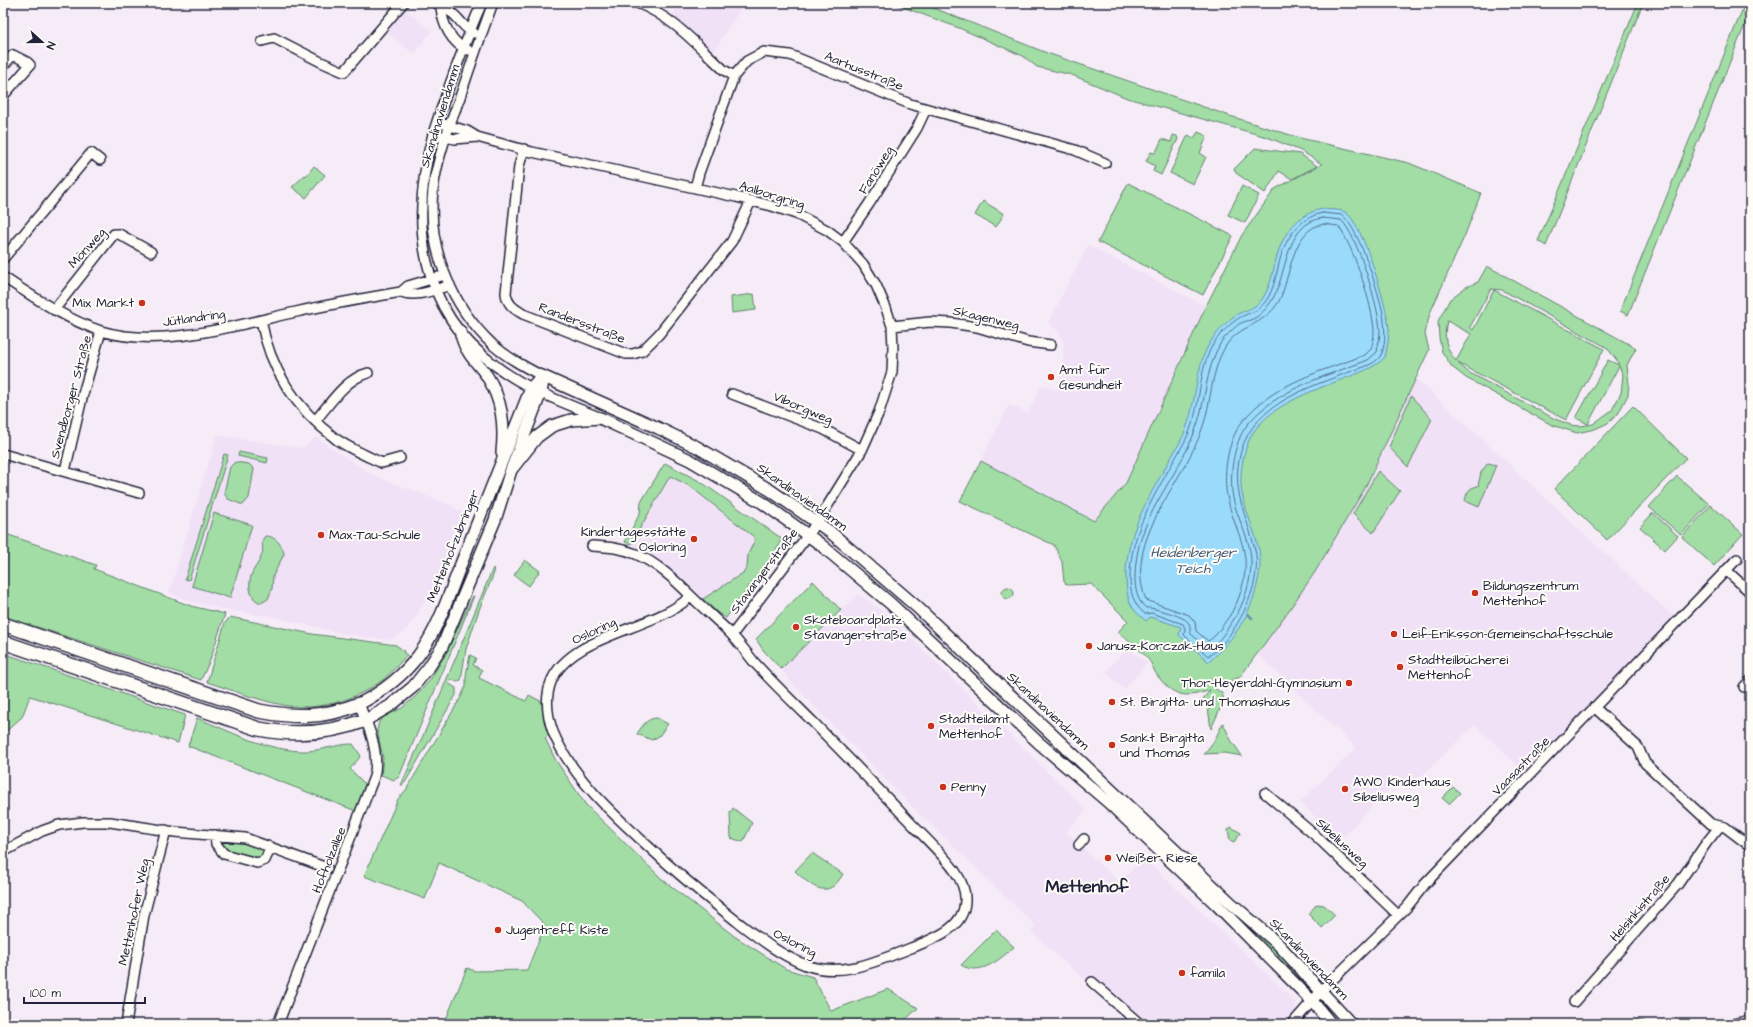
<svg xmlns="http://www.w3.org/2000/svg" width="1753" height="1027" viewBox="0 0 1753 1027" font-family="'Architects Daughter',sans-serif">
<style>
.built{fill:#f1e1f7}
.green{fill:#a1dda4;stroke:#628070;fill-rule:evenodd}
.water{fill:#9adbfb;stroke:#6a91ae}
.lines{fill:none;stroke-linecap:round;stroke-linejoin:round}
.shore{stroke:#526c88;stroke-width:1}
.stream{stroke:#6a91ae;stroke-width:2.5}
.minor-casing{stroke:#22223b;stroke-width:12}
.major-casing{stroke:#22223b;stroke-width:14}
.highway-casing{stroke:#22223b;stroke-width:16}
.minor{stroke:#fdfcf7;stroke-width:9}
.major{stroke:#fdfcf7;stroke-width:11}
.highway{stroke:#fdfcf7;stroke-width:13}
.poi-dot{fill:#c8321e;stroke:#fdfcf7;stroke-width:1.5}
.labels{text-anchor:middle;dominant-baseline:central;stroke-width:4;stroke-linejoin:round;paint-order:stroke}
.street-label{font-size:13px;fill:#22223b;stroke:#fdfcf7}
.poi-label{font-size:13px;fill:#22223b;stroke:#fdfcf7;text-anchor:start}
.water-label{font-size:14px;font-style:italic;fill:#465a75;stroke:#fdfcf7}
.district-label{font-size:17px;font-weight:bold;fill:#22223b;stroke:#fdfcf7}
</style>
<rect width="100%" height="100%" fill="#f6ecf7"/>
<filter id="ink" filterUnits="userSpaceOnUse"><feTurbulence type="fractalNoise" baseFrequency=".025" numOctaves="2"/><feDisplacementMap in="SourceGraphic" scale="8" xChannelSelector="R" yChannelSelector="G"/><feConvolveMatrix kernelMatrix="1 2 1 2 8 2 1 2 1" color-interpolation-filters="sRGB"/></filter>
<g filter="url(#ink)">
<!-- built -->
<path class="built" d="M 680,3 L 744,3 L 714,52 L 670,18 Z
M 403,8 L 432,31 L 414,54 L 385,31 Z
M 1088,245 L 1206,306 L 1126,483 L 1093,521 L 981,461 L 1009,404 L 1028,413 L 1042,385 L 1057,390 L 1063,366 L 1063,343 L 1058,331 L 1048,323 Z
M 1415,377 L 1673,616 L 1527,774 L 1475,725 L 1408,789 L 1398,779 L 1339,841 L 1300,802 L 1356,748 L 1257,654 L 1287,613 L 1315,572 L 1365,488 L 1398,417 Z
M 217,435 L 303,448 L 316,436 L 334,450 L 373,475 L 450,505 L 463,513 L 429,596 L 414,620 L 403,633 L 390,640 L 349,635 L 268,616 L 228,611 L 193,602 L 169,593 Z
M 670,476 L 691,487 L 754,537 L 755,540 L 748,554 L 747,568 L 743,573 L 703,599 L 684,579 L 662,562 L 631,544 Z
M 858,594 L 885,613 L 1087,810 L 1066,832 L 1119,882 L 1144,858 L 1282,988 L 1294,1002 L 1300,1024 L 1149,1024 L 1105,986 L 1099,993 L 1031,932 L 1036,926 L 898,793 L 792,683 L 781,669 Z
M 1125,651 L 1133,652 L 1148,663 L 1124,690 L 1105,672 Z"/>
<!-- green -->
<path class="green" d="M 892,3 L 921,3 L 1047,53 L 1230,116 L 1300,138 L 1409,163 L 1481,193 L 1465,235 L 1430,313 L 1425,334 L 1429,350 L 1365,488 L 1315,572 L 1287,613 L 1240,677 L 1214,688 L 1222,693 L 1224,700 L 1211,729 L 1208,708 L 1203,699 L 1210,690 C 1186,699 1173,697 1157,675 C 1153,670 1152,663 1148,659 C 1140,649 1128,641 1118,632 L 1128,621 L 1091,584 L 1067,585 L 1064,582 L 1062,562 L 1054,545 L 960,501 L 981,461 L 1094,521 L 1126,483 L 1206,306 L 1242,235 L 1275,189 L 1322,164 L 1301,151 L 1267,137 L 1127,98 L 1072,75 L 1037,67 L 1023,56 L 959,28 Z
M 1638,3 L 1643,3 L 1546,246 L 1538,241 Z
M 1745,3 L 1750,3 L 1750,12 L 1628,315 L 1620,311 Z
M 1198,132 L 1207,136 L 1200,153 L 1206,157 L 1193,184 L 1170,173 L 1188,135 L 1194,138 Z
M 1173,135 L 1177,136 L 1178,139 L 1161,175 L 1153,171 L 1155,166 L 1146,161 L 1151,152 L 1154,153 L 1156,152 L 1162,139 L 1171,142 Z
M 1255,148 L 1300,154 L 1317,166 L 1292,179 L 1279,171 L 1265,193 L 1236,173 L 1234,169 Z
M 314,166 L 325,175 L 306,198 L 292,187 L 305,175 L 306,176 Z
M 1128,183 L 1233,236 L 1203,295 L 1098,242 Z
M 1242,186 L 1259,195 L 1245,223 L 1228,215 Z
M 983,201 L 1004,214 L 996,227 L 975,215 Z
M 1487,266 L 1636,348 L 1627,365 L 1629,384 L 1628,395 L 1618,414 L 1608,423 L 1595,429 L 1577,433 L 1552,425 L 1466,378 L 1452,367 L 1442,352 L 1439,338 L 1438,321 L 1450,299 L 1466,287 L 1478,282 ZM 1491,289 L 1502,290 L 1606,347 L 1616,359 L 1619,365 L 1608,360 L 1576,418 L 1588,424 L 1619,366 L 1623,375 L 1621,393 L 1612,410 L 1593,424 L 1580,426 L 1571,425 L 1555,419 L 1468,372 L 1458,363 L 1566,420 L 1604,349 L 1494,290 L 1473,330 L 1470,327 ZM 1447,321 L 1471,334 L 1456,361 C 1446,349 1443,337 1447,321 Z
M 754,294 L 756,310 L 732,313 L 731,297 Z
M 1411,396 L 1432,419 L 1408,467 L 1389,447 Z
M 1633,406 L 1686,458 L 1607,540 L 1554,489 Z
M 239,452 L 268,458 L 267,463 L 238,456 Z
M 224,454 L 228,455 L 189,580 L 185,579 Z
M 235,462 L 249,464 L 254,469 L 249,498 L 243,505 L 228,499 L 224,493 L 230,467 Z
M 665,463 L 701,482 L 781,538 L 779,546 L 726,618 L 718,613 L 703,599 L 743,573 L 747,568 L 748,554 L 755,540 L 754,537 L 691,487 L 670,476 L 631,544 L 625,542 L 640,513 L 641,502 Z
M 1488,463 L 1496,465 L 1479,507 L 1465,501 C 1467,492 1468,488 1478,486 L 1481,472 Z
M 1378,471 L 1400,491 L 1373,533 L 1353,514 Z
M 1677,476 L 1709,504 L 1681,535 L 1649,507 Z
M 1711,505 L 1743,534 L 1714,566 L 1682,537 Z
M 214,513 L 252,525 L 230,598 L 192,586 Z
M 1653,513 L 1678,536 L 1665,550 L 1640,527 Z
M 3,533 L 96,565 L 94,569 L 191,606 L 225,614 L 210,660 L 201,680 L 3,616 Z
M 265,536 C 274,535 283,545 284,554 L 273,576 L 272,589 L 268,599 L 261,603 C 250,600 248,586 251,576 C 253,568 260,563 262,554 C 264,548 260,541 265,536 Z
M 525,560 L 540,571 L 529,586 L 514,575 Z
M 493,568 L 494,573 L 479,610 L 466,649 L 461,680 L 457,682 L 451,679 L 448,683 L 456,688 L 456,695 L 406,781 L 403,785 L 401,785 L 426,729 Z
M 813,581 L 841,610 L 781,669 L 763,650 L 756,639 Z
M1002 593a6 6 0 1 1 12 0a6 6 0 1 1-12 0Z
M 473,596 L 474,596 L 399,777 L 394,780 L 381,775 L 383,758 L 377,730 L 379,722 L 384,717 L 402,708 L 416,696 L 430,680 L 444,657 Z
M 230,617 L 312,634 L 396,645 L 404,651 L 403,652 L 407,655 C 400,663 392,672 384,679 C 357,700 316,712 283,705 C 257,700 232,690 207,682 L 225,623 Z
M 3,653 L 185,715 L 178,743 L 30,696 L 22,717 L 3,734 Z
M 470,655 L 476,658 L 473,665 L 482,670 L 479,678 L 526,701 L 529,695 L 544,703 L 551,735 L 545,738 L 555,759 L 586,805 L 662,879 L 734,936 L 786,969 L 813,977 L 831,1011 L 888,989 L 918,1008 L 901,1024 L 444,1024 L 467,968 L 475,971 L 527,970 L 545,925 L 522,901 L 439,863 L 425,899 L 364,876 L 398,799 L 406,790 L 460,699 L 466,686 L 466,675 Z
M 197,718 C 232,732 269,752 308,751 C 324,750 337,744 353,744 L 361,756 L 350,769 L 365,784 L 356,811 L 188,746 Z
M 657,718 L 668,724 L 659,736 L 652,740 L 637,734 C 642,726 647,718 657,718 Z
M 1223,723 L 1231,740 L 1242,756 L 1225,753 L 1204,754 L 1214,741 Z
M 1453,787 L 1460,793 L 1449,804 L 1442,798 Z
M 733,808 L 752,823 L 743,842 L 731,838 L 730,813 Z
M 1141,824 L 1305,978 L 1302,981 L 1231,914 Z
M 1231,827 L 1241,833 L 1234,842 L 1230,840 L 1228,830 Z
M 221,840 L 239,840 L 266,849 L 260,860 L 228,852 L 220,843 Z
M 812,853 L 843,874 C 828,901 812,887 795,871 Z
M 1317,904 L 1324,905 L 1335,915 L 1322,928 L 1308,914 Z
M 996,930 L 1014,947 C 1000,959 981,977 961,965 Z
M 1642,1020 L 1648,1024 L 1622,1024 L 1624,1022 Z"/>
<!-- water -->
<path class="water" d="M 1323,209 C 1329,210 1339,209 1345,212 C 1363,222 1387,307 1389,329 C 1389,338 1387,348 1385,357 C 1374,369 1358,373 1343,379 C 1312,391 1265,407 1250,438 C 1242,455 1238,480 1243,498 C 1247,515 1255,532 1259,550 C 1261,560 1260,570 1258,580 C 1251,616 1235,637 1209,662 L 1179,635 L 1181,627 L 1150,617 L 1146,621 C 1142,617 1136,613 1133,608 C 1127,600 1126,586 1126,576 C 1126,533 1149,497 1169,461 C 1176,449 1184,437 1188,423 C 1197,397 1196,359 1214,337 C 1219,330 1226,323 1233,317 C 1244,309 1254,311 1263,298 C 1273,282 1273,266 1279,250 C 1286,229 1302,212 1323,209 Z"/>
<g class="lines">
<!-- shore -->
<path class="shore" d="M 1323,213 L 1342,215 C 1359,228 1379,293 1383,314 C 1385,327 1386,341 1382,353 C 1378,364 1361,368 1352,371 C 1310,387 1255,403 1241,451 C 1230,491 1247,514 1255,550 C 1261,574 1248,608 1235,627 C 1228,637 1219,651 1208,656 L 1184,635 L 1185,628 L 1183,624 L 1152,613 L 1145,614 C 1133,604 1130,592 1130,577 C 1130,534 1153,498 1173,462 C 1180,450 1187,439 1191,427 C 1202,399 1198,365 1216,340 C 1221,333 1229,325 1236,320 C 1250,310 1257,316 1269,296 C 1277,280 1277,266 1283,250 C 1290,232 1304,216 1323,213 Z
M 1323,218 L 1341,220 C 1357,234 1379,308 1380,330 C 1380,338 1378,345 1377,352 L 1368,360 C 1326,376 1276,389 1247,425 C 1233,444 1229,476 1233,498 C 1237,519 1250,538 1251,559 C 1252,580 1244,605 1232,622 C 1226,631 1218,644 1208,649 L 1190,633 C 1190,629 1191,625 1187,621 C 1182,616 1153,607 1146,608 C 1137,601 1135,589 1135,578 C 1135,516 1177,482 1196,428 C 1206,401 1205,371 1220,344 C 1223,338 1233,329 1239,324 C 1242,322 1248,321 1253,319 C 1261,315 1267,308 1272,300 C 1288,274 1284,223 1323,218 Z
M 1324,224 L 1338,226 C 1353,245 1373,306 1374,331 C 1374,337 1373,343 1371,349 L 1365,355 C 1322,371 1271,384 1242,422 C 1227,441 1222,477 1228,500 C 1232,520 1243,539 1245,558 C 1247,578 1239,603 1228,618 C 1222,626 1216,637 1208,641 L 1196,631 L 1195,622 L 1189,615 L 1146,600 C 1122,540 1185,481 1202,429 C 1212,402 1210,373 1225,347 C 1239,324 1264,327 1279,301 C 1291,278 1291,228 1324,224 Z"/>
<!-- stream -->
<path class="stream" d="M 1248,614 L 1252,618"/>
<defs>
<path id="minor" d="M 482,3 C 471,27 462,52 453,76 C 446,95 439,114 433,134 C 410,220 418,309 496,366 C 526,389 564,403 599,417
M 493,3 C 481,35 470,67 459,100 C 448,129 437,159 433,190 C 427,247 451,306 493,345 C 508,358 525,367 542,376
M 637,3 C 672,16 698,46 724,70 L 734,76
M 438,4 C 442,9 447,9 452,13 C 460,19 464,29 474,33
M 441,8 C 443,25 451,43 468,50
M 262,41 L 274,38 L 321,62 L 344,72 L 403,3
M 3,66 L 13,55 L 27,62 L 30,65 L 3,96
M 437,122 L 467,131 L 477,137 L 532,152 L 736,197 L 772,206 L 796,214 L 827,230 L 843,242 L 863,264 L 876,285 L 886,308 L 892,326 L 893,348 L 892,372 L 879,412 L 862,450 L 823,513 L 808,535 L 732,635
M 441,136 L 455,139 L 477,137
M 524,149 L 519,166 L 506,293 C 507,304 513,308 523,314 L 626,354 L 633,354 L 642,351 L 659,334 L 732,241 L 751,201
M 695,188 L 699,173 L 734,76 L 747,61 L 764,52 L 790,55 L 910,104 L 1075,150 L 1105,163
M 843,242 L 869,204 L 917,128 L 926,109
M 3,259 L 91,153 L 100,160
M 3,277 C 34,297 65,319 101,331 C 162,349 236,325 296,312 C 331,304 366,298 401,292 L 408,286 L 445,275
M 401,292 C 416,298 434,290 450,285
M 54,310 L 114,234 L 119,234 L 151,252
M 261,320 C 270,370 295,408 336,439 C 350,449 367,456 382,463 L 400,458
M 892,326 L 930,322 L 951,323 L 977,327 L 1028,342 L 1051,345
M 732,394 L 823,429 L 862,450
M 315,421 C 330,404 345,379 368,373
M 3,454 L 139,493
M 65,471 L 83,394 L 101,331
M 592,546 C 608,547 622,548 636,554 C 658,564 675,580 692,597 C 704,609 717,620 729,632 C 738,641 746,652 754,662 C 773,683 793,702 813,722 C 844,754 876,786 907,819 C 922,835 942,853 955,871 C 961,880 966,890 965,901 C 964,929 933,939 911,948 C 877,961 842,978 806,965 C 780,955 757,937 735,920 C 710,900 685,880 661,858 C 623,823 573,781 553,732 C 547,715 545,698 551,682 C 570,634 656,630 691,596
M 1726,570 L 1750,592
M 1744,687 L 1750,681
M 1594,707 L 1638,747 L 1645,763 L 1711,824 L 1725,827 L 1750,846
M 1265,793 L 1317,837 L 1398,915
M 215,835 L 216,844 L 224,854 L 257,863 L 265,860 L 271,847
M 1079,845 L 1084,839
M 3,852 L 42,831 L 59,825 L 83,822 L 110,822 L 175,832 L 245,838 L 327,868
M 1092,982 L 1140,1024
M 1574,1002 L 1678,884 L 1707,842 L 1720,826
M 126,1024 L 144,915 L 166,830
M 278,1024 L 374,777 C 380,752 369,727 359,704
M 1292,1024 L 1322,990 L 1407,907 L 1425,884 L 1737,559
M 1733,1024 L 1750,1020"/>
<path id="major" d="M 460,331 C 462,338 464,346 468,351 C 473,360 481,367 487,376 C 502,400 505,424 502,452
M 511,470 L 537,437 L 552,426 L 571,420 L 600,418 L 690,460 L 763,503 L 820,544 L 891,604 L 1039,743 L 1108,802 L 1217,905 L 1312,1001 L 1331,1024
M 359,704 C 382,692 402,677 418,656 C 440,627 451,588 465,554 C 487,499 509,443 531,388 L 542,376 L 658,428 L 697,447 L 770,490 L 829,531 L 917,607 L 1232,904 L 1278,944 L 1351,1024
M 366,720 L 390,706 L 413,687 L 429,667 L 442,647 L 495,520 L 511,470 L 541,392 L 544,377"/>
<path id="highway" d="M 3,624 L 259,711 C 296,718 324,718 359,704
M 3,642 L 259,729 C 296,736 330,734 366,720"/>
</defs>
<!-- minor casing -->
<use href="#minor" class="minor-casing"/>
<!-- major casing -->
<use href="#major" class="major-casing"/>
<!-- highway casing -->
<use href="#highway" class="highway-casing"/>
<!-- minor -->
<use href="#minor" class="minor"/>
<!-- major -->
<use href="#major" class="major"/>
<!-- highway -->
<use href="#highway" class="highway"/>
</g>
</g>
<!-- markers -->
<g class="poi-dot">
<circle cx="142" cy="303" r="4"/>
<circle cx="1051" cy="377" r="4"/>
<circle cx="321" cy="535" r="4"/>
<circle cx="694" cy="539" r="4"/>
<circle cx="1475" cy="593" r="4"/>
<circle cx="796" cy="627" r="4"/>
<circle cx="1394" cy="634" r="4"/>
<circle cx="1089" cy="646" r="4"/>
<circle cx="1400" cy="667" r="4"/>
<circle cx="1349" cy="683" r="4"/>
<circle cx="1112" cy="702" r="4"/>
<circle cx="931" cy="726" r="4"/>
<circle cx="1112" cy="745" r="4"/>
<circle cx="943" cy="787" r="4"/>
<circle cx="1345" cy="789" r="4"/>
<circle cx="1108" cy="858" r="4"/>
<circle cx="498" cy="930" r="4"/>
<circle cx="1182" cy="973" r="4"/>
</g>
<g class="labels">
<!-- street labels -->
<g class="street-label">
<text transform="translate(864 71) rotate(22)">Aarhusstraße</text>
<text transform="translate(440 116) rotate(-73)">Skandinaviendamm</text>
<text transform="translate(876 170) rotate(-58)">Fanöweg</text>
<text transform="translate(772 195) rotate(17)">Aalborgring</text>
<text transform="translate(87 248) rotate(-48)">Mönweg</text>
<text transform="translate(194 318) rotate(-8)">Jütlandring</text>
<text transform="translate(986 318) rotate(13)">Skagenweg</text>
<text transform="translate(582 323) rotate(21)">Randersstraße</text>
<text transform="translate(71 397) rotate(-75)">Svendborger Straße</text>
<text transform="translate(803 408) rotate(23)">Viborgweg</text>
<text transform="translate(802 497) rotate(35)">Skandinaviendamm</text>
<text transform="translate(453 546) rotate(-68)">Mettenhofzubringer</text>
<text transform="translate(764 571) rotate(-53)">Stavangerstraße</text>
<text transform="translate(594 631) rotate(-25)">Osloring</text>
<text transform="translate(1048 711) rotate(43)">Skandinaviendamm</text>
<text transform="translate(1521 766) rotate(-46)">Vaasastraße</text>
<text transform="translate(1342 843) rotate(43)">Sibeliusweg</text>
<text transform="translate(329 860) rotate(-68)">Hofholzallee</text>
<text transform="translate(1640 908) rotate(-49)">Helsinkistraße</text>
<text transform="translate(134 912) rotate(-78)">Mettenhofer Weg</text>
<text transform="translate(795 943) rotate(27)">Osloring</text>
<text transform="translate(1309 959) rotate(46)">Skandinaviendamm</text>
</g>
<!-- poi labels -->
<g class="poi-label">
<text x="134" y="303" text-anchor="end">Mix Markt</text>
<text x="1059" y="370">Amt für<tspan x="1059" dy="15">Gesundheit</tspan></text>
<text x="686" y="532" text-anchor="end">Kindertagesstätte<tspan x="686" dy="15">Osloring</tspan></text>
<text x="329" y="535">Max-Tau-Schule</text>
<text x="1483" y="586">Bildungszentrum<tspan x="1483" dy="15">Mettenhof</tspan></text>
<text x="804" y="620">Skateboardplatz<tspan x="804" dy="15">Stavangerstraße</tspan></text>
<text x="1402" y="634">Leif-Eriksson-Gemeinschaftsschule</text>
<text x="1097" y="646">Janusz-Korczak-Haus</text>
<text x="1408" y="660">Stadtteilbücherei<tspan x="1408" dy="15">Mettenhof</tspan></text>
<text x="1341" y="683" text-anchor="end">Thor-Heyerdahl-Gymnasium</text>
<text x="1120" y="702">St. Birgitta- und Thomashaus</text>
<text x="939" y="719">Stadtteilamt<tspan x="939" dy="15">Mettenhof</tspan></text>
<text x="1120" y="738">Sankt Birgitta<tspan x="1120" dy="15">und Thomas</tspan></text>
<text x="1353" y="782">AWO Kinderhaus<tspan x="1353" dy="15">Sibeliusweg</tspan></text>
<text x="951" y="787">Penny</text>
<text x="1116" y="858">Weißer Riese</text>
<text x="506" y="930">Jugentreff Kiste</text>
<text x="1190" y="973">famila</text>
</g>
<!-- water labels -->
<g class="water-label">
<text x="1193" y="553">Heidenberger<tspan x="1193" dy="16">Teich</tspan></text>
</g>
<!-- district labels -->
<g class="district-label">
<text x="1087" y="887">Mettenhof</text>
</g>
</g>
<!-- margin -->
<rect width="1753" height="1027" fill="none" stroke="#fdfcf7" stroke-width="16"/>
<rect x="8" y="8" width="1737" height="1011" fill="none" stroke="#22223b" stroke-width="1.5" filter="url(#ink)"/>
<!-- north arrow -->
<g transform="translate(42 42) rotate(111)" stroke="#fdfcf7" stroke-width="3" paint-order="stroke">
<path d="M0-3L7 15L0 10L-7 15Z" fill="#22223b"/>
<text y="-6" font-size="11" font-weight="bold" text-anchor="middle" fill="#22223b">N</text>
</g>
<!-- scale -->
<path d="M24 997v6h121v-6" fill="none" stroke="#22223b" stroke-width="2"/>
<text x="30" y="997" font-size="12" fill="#22223b" stroke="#fdfcf7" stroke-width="3" paint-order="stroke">100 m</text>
</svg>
